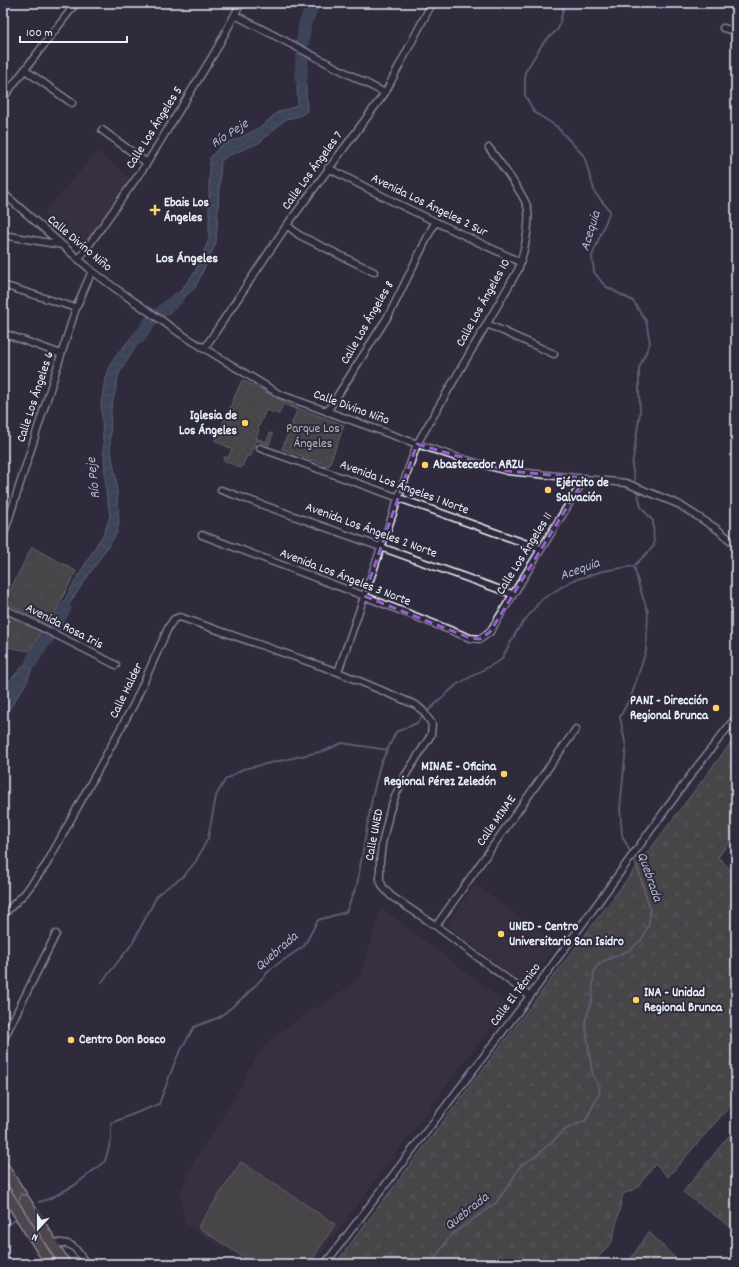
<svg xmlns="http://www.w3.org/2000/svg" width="739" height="1267" viewBox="0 0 739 1267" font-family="Dekko,sans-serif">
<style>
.built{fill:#423747}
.grass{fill:url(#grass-dots);stroke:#a6aca8}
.forest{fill:url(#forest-firs);stroke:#a6aca8}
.park{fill:url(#park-tufts);stroke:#a6aca8}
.pitch{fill:#656658;stroke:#a6aca8}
.water{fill:url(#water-waves);stroke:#8d9dad}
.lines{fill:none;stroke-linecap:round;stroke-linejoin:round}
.stream{stroke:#8d9dad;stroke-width:2}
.river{stroke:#50657b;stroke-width:13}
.minor-casing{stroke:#e8f1f8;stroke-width:9}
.trunk-casing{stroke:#e8f1f8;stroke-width:13}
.minor{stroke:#2f2a3d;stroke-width:6}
.trunk{stroke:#776864;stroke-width:10}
.oneway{stroke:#bbbabd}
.marked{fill:none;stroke:#965dcd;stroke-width:3;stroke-dasharray:8 5;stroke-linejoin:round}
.poi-dot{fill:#ffd166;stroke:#2f2a3d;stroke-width:1.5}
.labels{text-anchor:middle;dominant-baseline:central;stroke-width:4;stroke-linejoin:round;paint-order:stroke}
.street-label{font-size:13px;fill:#e8f1f8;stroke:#2f2a3d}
.poi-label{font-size:13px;font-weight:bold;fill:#e8f1f8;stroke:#2f2a3d;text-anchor:start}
.park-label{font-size:13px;fill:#b4b9b8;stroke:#2f2a3d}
.water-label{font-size:14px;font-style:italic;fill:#abb9c6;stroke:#2f2a3d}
.neighbourhood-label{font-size:14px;font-weight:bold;fill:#e8f1f8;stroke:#2f2a3d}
</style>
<defs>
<pattern id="grass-dots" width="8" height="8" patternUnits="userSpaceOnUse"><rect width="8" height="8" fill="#656658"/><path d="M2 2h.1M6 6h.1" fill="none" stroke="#7b7c71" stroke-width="1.8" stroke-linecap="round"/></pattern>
<pattern id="forest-firs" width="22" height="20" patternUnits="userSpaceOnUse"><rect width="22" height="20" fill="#656658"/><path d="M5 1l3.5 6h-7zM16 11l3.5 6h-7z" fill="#7b7c71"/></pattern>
<pattern id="park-tufts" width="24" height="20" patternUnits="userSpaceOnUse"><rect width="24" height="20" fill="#656658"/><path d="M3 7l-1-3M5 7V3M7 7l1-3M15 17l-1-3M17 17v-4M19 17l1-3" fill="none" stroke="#7b7c71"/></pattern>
<pattern id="water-waves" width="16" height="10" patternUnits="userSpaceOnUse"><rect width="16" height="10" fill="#50657b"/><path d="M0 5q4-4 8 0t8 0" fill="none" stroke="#697c8e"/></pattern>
</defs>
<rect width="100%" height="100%" fill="#2f2a3d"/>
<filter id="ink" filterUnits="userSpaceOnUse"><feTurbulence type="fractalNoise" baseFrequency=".025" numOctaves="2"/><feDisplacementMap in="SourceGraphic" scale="8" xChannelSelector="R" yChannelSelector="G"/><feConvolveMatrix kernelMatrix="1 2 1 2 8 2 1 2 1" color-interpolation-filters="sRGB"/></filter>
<g filter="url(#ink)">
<!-- built -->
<path class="built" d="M 98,151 L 132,180 L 80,249 L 43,213 Z
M 475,884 L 557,944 L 526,987 L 446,925 Z
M 381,907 L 508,1004 L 313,1264 L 249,1264 L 185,1224 L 180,1191 L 194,1162 L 240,1088 L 248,1070 L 269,1040 L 300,1018 L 351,985 L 361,975 Z"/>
<!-- grass -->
<path class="grass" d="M 242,380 L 298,408 L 297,410 L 283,404 L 279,414 L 266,410 L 258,428 L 259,430 L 256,438 L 266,442 L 270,433 L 273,434 L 269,445 L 256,440 L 250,456 L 247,456 L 241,468 L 223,460 L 224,457 L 228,458 L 232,449 L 215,441 Z"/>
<!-- forest -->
<path class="forest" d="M 736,736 L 736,834 L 718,857 L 736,875 L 736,1099 L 668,1177 L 655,1164 L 637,1188 L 623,1194 L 612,1242 L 592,1264 L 335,1264 Z
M 733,1131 L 736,1133 L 736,1231 L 683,1192 Z
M 649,1232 L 681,1264 L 627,1264 Z"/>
<!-- park -->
<path class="park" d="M 298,408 L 344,425 L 329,466 L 282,449 Z
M 32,547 L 76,571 L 56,610 L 50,626 L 3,601 L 3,590 L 9,592 Z
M 3,612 L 42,632 L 29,651 L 3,646 Z"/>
<!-- pitch -->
<path class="pitch" d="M 241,1162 L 335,1224 L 309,1264 L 254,1264 L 198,1227 Z"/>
<!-- water -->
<path class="water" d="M 309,3 L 324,3 L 317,7 L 303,40 C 300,25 300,15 309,3 Z
M 302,61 L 305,65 L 307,111 L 300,116 L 286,119 L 259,143 L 228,156 L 221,161 L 216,243 L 195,288 L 180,301 L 164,310 L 181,290 L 195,272 L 209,239 L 209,186 L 210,158 L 222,144 L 240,138 L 262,126 L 276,113 L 293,107 L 298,103 L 297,90 L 299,64 Z
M 148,324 L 144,333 L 119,374 L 111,409 L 110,447 L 116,478 L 119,523 L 117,533 L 57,622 L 60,608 L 78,576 L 105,531 L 110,516 L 106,492 L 101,404 L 104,384 L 112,361 L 138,329 Z
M 40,647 L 27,682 L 6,714 L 3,723 L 3,688 Z"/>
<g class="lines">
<!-- stream -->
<path class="stream" d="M 563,3 L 563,10 L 558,29 L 543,43 L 525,72 L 525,95 L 534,112 L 556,126 L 584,156 L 595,193 L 610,211 L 592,256 L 594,272 L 605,286 L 633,301 L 646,321 L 650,343 L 639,368 L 639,392 L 640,412 L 632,466 L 635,480
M 428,711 L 456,685 L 501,660 L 518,629 L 541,600 L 571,581 L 603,571 L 634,566 L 654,546 L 653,521 L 641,507 L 638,493
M 102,982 L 132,944 L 158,894 L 184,876 L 196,861 L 208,838 L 216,796 L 225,780 L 243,769 L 324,751 L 342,743 L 388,750
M 39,1202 L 49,1199 L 75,1185 L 105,1161 L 111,1140 L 111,1123 L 159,1104 L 176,1059 L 194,1027 L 220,1017 L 245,996 L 272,968 L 304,946 L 318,920 L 346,912 L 357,885 L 372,798 L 380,765 L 396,732 L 417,723 L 421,718
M 3,1226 L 16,1220
M 431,1264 L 451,1235 L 496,1203 L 511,1182 L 520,1166 L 536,1156 L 566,1129 L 586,1120 L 600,1092 L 597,1083 L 592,1072 L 585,1021 L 592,1000 L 594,971 L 599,963 L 630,950 L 643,938 L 649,923 L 650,909 L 637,866 L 622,835 L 620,809 L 626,747 L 620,717 L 632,694 L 646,651 L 648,612 L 639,586 L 634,566"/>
<!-- river -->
<path class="river" d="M 302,45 L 305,23 L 314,3
M 301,79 L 302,58
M 160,313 L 177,299
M 139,338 L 151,320
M 54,628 L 65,608
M 32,661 L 40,647 L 48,638"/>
<defs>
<path id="minor" d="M 235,15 L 385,93
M 723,28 L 736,31
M 25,70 L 72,103
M 3,98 L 76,3
M 102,130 L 147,163
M 328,168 L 394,202 L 520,262
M 3,193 L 92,271 L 119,291 L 181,334 L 279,394 L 417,444 L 459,458 L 508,471 L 626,483 L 678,504 L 717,529 L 736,545
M 287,225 L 299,235 L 374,272
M 3,235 L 62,245
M 79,259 L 147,163 L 215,52 L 241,3
M 3,285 L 76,308
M 487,324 L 554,354
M 3,333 L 61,354
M 204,349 L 287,225 L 385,93 L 432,3
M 327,412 L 390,313 L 435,222
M 260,448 L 541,549
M 221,490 L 512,594
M 202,535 L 364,596 L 470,638 L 480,639 L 490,632 L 585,478
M 3,537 L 76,308 L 92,271
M 3,608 L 116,665
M 338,672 L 417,444 L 518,270 C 524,252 530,230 528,210 C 527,198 498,160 489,148
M 3,915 L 25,893 L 46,865 L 134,704 L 169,626 L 174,619 L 180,617 L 338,672 L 416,705 L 423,711 L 432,724 L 431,735 L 405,776 L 396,794 L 390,810 L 382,844 L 380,861 L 380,880 L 383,887 L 391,896 L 436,926 L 530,996
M 436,926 L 576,729
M 3,1040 L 56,934
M 52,1243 C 73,1241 76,1248 86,1264
M 325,1264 L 530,996 L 696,768 L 736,717"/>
<path id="trunk" d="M 3,1167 L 65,1264
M 3,1188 L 51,1264"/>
</defs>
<!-- minor casing -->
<use href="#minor" class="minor-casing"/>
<!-- trunk casing -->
<use href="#trunk" class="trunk-casing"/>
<!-- minor -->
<use href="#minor" class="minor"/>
<!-- trunk -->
<use href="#trunk" class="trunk"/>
</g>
<!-- one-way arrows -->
<defs><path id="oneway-chevron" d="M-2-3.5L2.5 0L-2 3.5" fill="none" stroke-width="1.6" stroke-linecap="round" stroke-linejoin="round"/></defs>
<use class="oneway" href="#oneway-chevron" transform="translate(22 1196) rotate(-123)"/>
</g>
<!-- marked area -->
<path d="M0 0H739V1267H0ZM 417,444 L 508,471 L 585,478 L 490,632 L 480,639 L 470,638 L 364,596 Z" fill="#2f2a3d" fill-opacity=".55" fill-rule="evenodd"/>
<path class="marked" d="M 417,444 L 508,471 L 585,478 L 490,632 L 480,639 L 470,638 L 364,596 Z"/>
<!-- markers -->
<g class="poi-dot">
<path d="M153 204h4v4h4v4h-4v4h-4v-4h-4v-4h4z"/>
<circle cx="245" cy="423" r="4"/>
<circle cx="425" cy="465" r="4"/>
<circle cx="548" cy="490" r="4"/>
<circle cx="716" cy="708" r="4"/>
<circle cx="504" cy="774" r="4"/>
<circle cx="501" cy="934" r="4"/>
<circle cx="636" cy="1000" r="4"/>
<circle cx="71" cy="1040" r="4"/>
</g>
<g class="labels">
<!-- street labels -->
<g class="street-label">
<text transform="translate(155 128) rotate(-58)">Calle Los Ángeles 5</text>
<text transform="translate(313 171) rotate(-54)">Calle Los Ángeles 7</text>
<text transform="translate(429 206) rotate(26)">Avenida Los Ángeles 2 Sur</text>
<text transform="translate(79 244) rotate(40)">Calle Divino Niño</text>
<text transform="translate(484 303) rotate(-61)">Calle Los Ángeles 10</text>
<text transform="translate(368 323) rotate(-60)">Calle Los Ángeles 8</text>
<text transform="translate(36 397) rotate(-72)">Calle Los Ángeles 6</text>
<text transform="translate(351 408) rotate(20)">Calle Divino Niño</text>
<text transform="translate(404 488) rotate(20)">Avenida Los Ángeles 1 Norte</text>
<text transform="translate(371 531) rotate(20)">Avenida Los Ángeles 2 Norte</text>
<text transform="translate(525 554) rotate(-58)">Calle Los Ángeles 11</text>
<text transform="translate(345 578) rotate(21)">Avenida Los Ángeles 3 Norte</text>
<text transform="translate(64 627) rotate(27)">Avenida Rosa Iris</text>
<text transform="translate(127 691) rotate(-64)">Calle Halder</text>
<text transform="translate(497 821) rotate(-55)">Calle MINAE</text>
<text transform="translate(375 835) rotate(-79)">Calle UNED</text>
<text transform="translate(516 995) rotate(-53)">Calle El Técnico</text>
</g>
<!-- poi labels -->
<g class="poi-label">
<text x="164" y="203">Ebais Los<tspan x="164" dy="15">Ángeles</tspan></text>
<text x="237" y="416" text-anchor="end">Iglesia de<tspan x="237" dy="15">Los Ángeles</tspan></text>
<text x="433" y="465">Abastecedor ARZU</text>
<text x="556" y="483">Ejército de<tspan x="556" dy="15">Salvación</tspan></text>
<text x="708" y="701" text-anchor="end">PANI - Dirección<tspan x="708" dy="15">Regional Brunca</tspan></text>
<text x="496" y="767" text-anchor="end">MINAE - Oficina<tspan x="496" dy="15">Regional Pérez Zeledón</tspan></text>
<text x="509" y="927">UNED - Centro<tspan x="509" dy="15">Universitario San Isidro</tspan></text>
<text x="644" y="993">INA - Unidad<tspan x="644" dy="15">Regional Brunca</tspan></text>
<text x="79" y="1040">Centro Don Bosco</text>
</g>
<!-- park labels -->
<g class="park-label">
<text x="313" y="429">Parque Los<tspan x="313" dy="15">Ángeles</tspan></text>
</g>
<!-- water labels -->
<g class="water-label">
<text transform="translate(230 134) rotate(-33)">Río Peje</text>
<text transform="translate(591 231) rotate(-73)">Acequia</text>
<text transform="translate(94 478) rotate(-96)">Río Peje</text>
<text transform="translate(580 570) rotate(-20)">Acequia</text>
<text transform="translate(649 877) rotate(71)">Quebrada</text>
<text transform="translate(277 952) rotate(-41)">Quebrada</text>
<text transform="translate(467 1212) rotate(-38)">Quebrada</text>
</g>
<!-- neighbourhood labels -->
<g class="neighbourhood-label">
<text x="187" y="259">Los Ángeles</text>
</g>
</g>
<!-- margin -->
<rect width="739" height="1267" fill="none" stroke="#2f2a3d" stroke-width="16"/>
<rect x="8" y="8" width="723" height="1251" fill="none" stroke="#e8f1f8" stroke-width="1.5" filter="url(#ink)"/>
<!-- north arrow -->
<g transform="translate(38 1229) rotate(201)" stroke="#2f2a3d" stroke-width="3" paint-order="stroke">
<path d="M0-3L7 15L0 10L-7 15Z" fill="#e8f1f8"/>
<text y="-6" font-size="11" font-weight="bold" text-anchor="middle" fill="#e8f1f8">N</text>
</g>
<!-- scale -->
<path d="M20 36v6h107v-6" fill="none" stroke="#e8f1f8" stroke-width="2"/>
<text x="26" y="36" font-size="12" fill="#e8f1f8" stroke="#2f2a3d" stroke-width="3" paint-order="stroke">100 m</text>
</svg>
